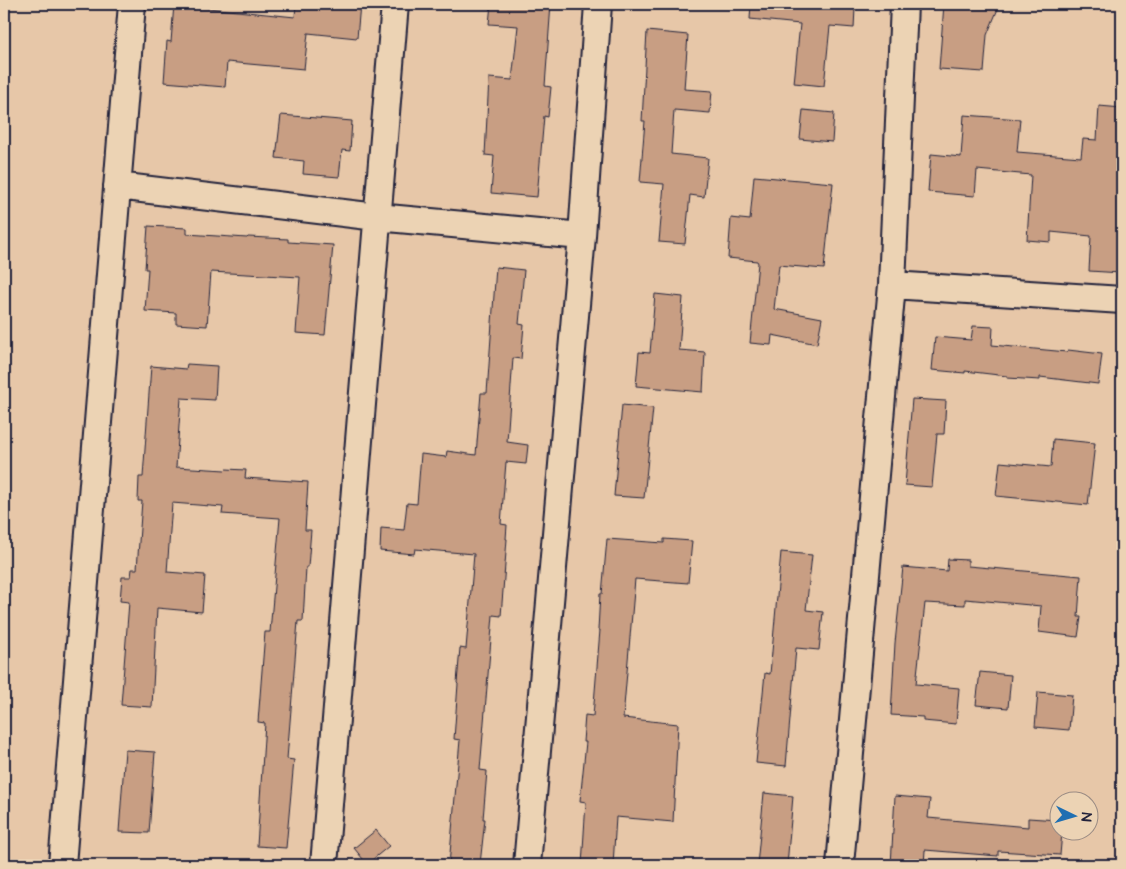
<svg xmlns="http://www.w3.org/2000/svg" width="1126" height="869" viewBox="0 0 1126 869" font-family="'Architects Daughter',sans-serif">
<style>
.building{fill:#c89e83;stroke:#22223b}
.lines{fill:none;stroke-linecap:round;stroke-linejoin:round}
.street-casing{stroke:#22223b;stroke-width:30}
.street{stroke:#ecd3b4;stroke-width:26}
</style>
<rect width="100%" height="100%" fill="#e7c7a8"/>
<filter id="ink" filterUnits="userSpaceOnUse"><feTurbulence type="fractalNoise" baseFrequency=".02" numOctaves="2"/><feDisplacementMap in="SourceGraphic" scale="10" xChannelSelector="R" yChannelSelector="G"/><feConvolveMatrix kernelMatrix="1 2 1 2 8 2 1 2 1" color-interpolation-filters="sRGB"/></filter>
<g filter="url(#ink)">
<!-- building -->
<path class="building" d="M 174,4 L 208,4 L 208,8 L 295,17 L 296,4 L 360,4 L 357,38 L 308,33 L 304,69 L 227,62 L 225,87 L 164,82 L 167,41 L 171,42 Z
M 491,4 L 551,4 L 545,86 L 551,87 L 548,117 L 544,116 L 537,197 L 491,193 L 494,156 L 485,155 L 489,78 L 512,80 L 518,26 L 489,24 Z
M 751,4 L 845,4 L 844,7 L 855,8 L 854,28 L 830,26 L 824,86 L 794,83 L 800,24 L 750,19 Z
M 944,4 L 1000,4 L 987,35 L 984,72 L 939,69 Z
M 647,31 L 688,35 L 684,89 L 712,91 L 710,113 L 674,110 L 671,154 L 708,158 L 704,197 L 690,195 L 685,244 L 659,242 L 664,184 L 640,182 L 645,121 L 642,121 Z
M 1099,106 L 1122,108 L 1122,273 L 1089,271 L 1091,236 L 1051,232 L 1051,242 L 1027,240 L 1031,175 L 977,170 L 975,196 L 928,192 L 931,154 L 961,157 L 964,115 L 1020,119 L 1017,152 L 1081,157 L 1083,139 L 1097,140 Z
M 803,110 L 834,113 L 832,142 L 800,139 Z
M 281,115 L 352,121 L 350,151 L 342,150 L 339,177 L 303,174 L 304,161 L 276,158 Z
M 754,176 L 833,183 L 824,269 L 779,265 L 774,309 L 822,318 L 817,344 L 772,335 L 771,345 L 750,343 L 758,263 L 757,261 L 728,258 L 731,218 L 750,220 Z
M 148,226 L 187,228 L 187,234 L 247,238 L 248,237 L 288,239 L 288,242 L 333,245 L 325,335 L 296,333 L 300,277 L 211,272 L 207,326 L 176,324 L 176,313 L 145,311 L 148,269 L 145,269 Z
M 496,267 L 524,270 L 519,324 L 524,325 L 521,359 L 513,358 L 507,442 L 528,445 L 526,464 L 506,462 L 501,524 L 507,525 L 506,539 L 507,539 L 501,616 L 493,615 L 480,770 L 487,771 L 483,819 L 485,819 L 480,864 L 473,862 L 473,865 L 449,865 L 460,740 L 454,739 L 458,684 L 457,683 L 460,648 L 466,649 L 474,554 L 415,549 L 414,554 L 380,551 L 381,528 L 404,530 L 407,503 L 417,504 L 421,454 L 446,457 L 447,451 L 476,455 L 481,393 L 487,393 Z
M 655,294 L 683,297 L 679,350 L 705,352 L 703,392 L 636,386 L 639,352 L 650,353 Z
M 973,326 L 993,327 L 992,345 L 1067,352 L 1068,350 L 1102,354 L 1098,384 L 1040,377 L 1040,380 L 1007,378 L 1007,376 L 965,371 L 965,373 L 932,370 L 935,337 L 971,340 Z
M 187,364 L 217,366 L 215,400 L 181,398 L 176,467 L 225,470 L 226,469 L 246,470 L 245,478 L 308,482 L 305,530 L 311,530 L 308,567 L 306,567 L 303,621 L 298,621 L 294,672 L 287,759 L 294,760 L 286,848 L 257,846 L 265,723 L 258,722 L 265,632 L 270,632 L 280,518 L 222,514 L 223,507 L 172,503 L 167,572 L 205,575 L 202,612 L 157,608 L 152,707 L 121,705 L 129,602 L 120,601 L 122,577 L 131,577 L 132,569 L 137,569 L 142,501 L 138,501 L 139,477 L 143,477 L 151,366 L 186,369 Z
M 912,399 L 946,401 L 944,434 L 937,434 L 932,487 L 905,485 Z
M 622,405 L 653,408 L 644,498 L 614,496 Z
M 1053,439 L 1095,443 L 1088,505 L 996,496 L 1000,462 L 1051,467 Z
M 607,539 L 664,543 L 664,539 L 692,541 L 688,583 L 635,579 L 623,718 L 678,724 L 673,822 L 616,817 L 613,865 L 582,865 L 586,802 L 580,801 L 586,742 L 583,742 L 585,715 L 593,716 L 600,630 L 598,630 L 600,594 L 602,594 Z
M 781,552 L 812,555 L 806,610 L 823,612 L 819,650 L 796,648 L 786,766 L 756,763 L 765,673 L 770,674 Z
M 948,559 L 968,560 L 968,566 L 1081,576 L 1078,617 L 1081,617 L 1078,637 L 1039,632 L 1041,606 L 965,599 L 965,605 L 925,603 L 916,684 L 959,688 L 956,724 L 923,721 L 923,717 L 891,715 L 895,643 L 903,567 L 947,571 Z
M 980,672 L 1011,675 L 1008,708 L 976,705 Z
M 1038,692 L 1072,695 L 1069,730 L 1035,727 Z
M 125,750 L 155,752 L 149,833 L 119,832 Z
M 764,793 L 793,796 L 787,865 L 757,865 Z
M 895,796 L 930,799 L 928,818 L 1028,827 L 1028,818 L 1058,820 L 1058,832 L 1062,832 L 1060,855 L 998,851 L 998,856 L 925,850 L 924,865 L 891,865 Z
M 376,830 L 389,846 L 367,864 L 354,848 Z"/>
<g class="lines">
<defs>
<path id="street" d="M 117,186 L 377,217 L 582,236
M 892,285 L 904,4
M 62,865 L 132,4
M 324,865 L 395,4
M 527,865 L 582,236 L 598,4
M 840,865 L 892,285 L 1122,300"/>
</defs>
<!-- street casing -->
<use href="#street" class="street-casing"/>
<!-- street -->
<use href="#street" class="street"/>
</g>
</g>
<!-- margin -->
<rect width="1126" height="869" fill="none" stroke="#ecd3b4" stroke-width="20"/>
<rect x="10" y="10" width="1106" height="849" fill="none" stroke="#22223b" stroke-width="2" filter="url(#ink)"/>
<!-- north arrow -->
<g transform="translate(1074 816) rotate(95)"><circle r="24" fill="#ecd3b4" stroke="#9b8c84"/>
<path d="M0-4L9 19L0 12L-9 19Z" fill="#1f6fb2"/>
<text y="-8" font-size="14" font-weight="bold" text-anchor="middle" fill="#22223b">N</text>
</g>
</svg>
